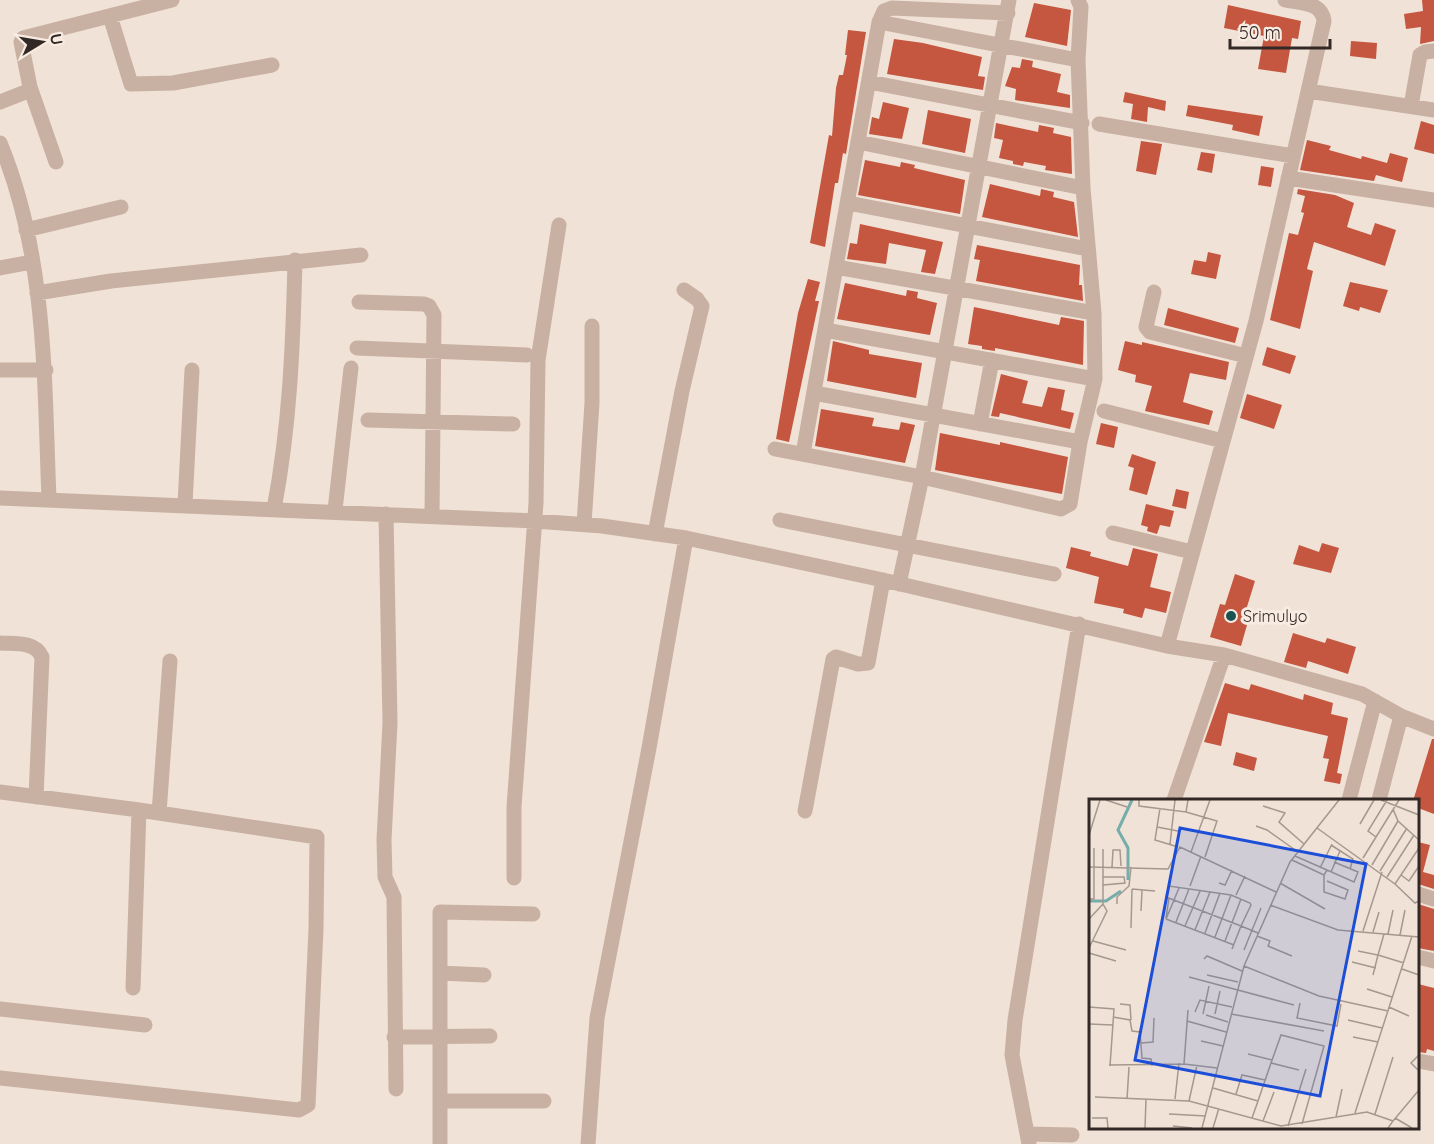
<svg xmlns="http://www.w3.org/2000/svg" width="1434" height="1144" viewBox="0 0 1434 1144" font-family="Quicksand,sans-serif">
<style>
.building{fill:#c5563f}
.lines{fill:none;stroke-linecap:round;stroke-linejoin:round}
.minor{stroke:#c8b1a2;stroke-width:15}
.poi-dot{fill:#1b5353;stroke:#f8ece2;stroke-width:2}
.labels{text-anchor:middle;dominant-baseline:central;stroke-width:6;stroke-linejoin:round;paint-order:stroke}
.poi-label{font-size:16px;fill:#322825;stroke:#f8ece2;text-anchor:start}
.inset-river{fill:none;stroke:#75adab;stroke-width:3}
.inset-road{fill:none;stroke:#a4988f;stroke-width:1.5}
.view{fill:#1d4ed8;fill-opacity:0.15;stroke:#1d4ed8;stroke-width:3}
.inset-edge{fill:none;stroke:#322825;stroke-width:3}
</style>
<rect width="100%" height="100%" fill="#f0e2d6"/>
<!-- building -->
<path class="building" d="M 1422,0 L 1434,0 L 1434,41 L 1420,44 L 1421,27 L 1406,29 L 1404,14 L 1423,11 Z
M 1034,3 L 1071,10 L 1067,46 L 1025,37 Z
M 1228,5 L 1301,21 L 1298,39 L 1292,38 L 1286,73 L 1258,69 L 1264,36 L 1224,28 Z
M 848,30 L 866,32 L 846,154 L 843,153 L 838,183 L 835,183 L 825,247 L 810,243 L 829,135 L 832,136 L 836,88 L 839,75 L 843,75 L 847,55 L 845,55 Z
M 894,39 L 923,43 L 982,57 L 978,76 L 985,77 L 983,90 L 887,74 Z
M 1351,41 L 1377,43 L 1376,59 L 1350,56 Z
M 1022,59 L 1033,61 L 1032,67 L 1061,74 L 1057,92 L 1070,95 L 1070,108 L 1015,100 L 1016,89 L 1005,86 L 1012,67 L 1020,68 Z
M 1125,92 L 1166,101 L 1165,111 L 1148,107 L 1147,122 L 1131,119 L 1133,104 L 1123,102 Z
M 883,102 L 909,108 L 902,139 L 869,134 L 872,117 L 879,119 Z
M 1188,105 L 1263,116 L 1259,136 L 1232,130 L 1233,125 L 1186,116 Z
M 928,110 L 971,119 L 965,153 L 922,144 Z
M 1421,121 L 1434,125 L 1434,154 L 1414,149 Z
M 996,123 L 1038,132 L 1039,125 L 1054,128 L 1053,133 L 1071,137 L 1072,174 L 1045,170 L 1046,166 L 1024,162 L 1023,166 L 1013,164 L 1013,161 L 999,158 L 1003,140 L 994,138 Z
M 1307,140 L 1331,146 L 1329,150 L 1361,159 L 1362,156 L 1387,163 L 1390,153 L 1408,158 L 1402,182 L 1376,175 L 1374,181 L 1300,170 Z
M 1141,141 L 1162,144 L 1156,175 L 1136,171 Z
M 1201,152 L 1215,154 L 1212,173 L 1197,170 Z
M 865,160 L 900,167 L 901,162 L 915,165 L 914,168 L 965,180 L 960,214 L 858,195 Z
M 1261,166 L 1274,168 L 1271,187 L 1258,185 Z
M 990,184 L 1040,196 L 1041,189 L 1054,192 L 1053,197 L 1074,202 L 1078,237 L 982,217 Z
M 1298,189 L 1335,195 L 1354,203 L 1347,227 L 1371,235 L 1375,223 L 1396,230 L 1385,266 L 1314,242 L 1307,269 L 1313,271 L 1300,329 L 1270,320 L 1289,233 L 1298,235 L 1304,213 L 1301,212 L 1305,196 L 1297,194 Z
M 860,224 L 943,242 L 935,274 L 921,272 L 926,250 L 889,243 L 886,264 L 847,259 L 850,243 L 857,244 Z
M 977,245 L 1080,265 L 1079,285 L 1082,285 L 1083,301 L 976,281 L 980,260 L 974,259 Z
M 1208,252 L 1221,255 L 1216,279 L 1191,274 L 1194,260 L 1206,262 Z
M 808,279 L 820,282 L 815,301 L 819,301 L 789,442 L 776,439 L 798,313 Z
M 1350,282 L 1388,290 L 1380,313 L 1360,307 L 1359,311 L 1343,306 Z
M 845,283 L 906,296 L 907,290 L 918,292 L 917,298 L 937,303 L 930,335 L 837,319 Z
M 974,307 L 1059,325 L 1061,317 L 1084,321 L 1083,365 L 995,348 L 995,351 L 982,349 L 982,346 L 968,344 Z
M 1168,308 L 1239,328 L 1235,343 L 1164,325 Z
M 833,341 L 869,350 L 869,354 L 922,363 L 916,398 L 827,381 Z
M 1125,341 L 1142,345 L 1142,342 L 1229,362 L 1226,380 L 1190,373 L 1183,402 L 1213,411 L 1209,425 L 1145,411 L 1152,386 L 1135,382 L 1136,375 L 1118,370 Z
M 1267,347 L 1296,356 L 1290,374 L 1262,365 Z
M 1001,374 L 1028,381 L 1022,403 L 1042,407 L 1048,387 L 1065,390 L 1061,410 L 1074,413 L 1070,429 L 1000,413 L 999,417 L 991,416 Z
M 1247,394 L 1282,405 L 1274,429 L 1240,418 Z
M 821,409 L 874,418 L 872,426 L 899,430 L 901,422 L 915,425 L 905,463 L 815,446 Z
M 1101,423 L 1118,427 L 1114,448 L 1096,444 Z
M 940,433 L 1000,445 L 1000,442 L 1068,457 L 1062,494 L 935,470 Z
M 1132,454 L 1156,462 L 1147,495 L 1129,490 L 1134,468 L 1128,466 Z
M 1176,489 L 1189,492 L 1186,509 L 1172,506 Z
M 1146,504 L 1174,511 L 1170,527 L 1160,525 L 1157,534 L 1147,531 L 1148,527 L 1141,525 Z
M 1322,543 L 1339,548 L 1331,573 L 1293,564 L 1299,545 L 1319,552 Z
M 1071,547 L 1091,552 L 1090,556 L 1128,566 L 1133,548 L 1158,554 L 1150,587 L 1171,592 L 1166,613 L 1145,608 L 1142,618 L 1123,613 L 1124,609 L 1094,603 L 1099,577 L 1066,568 Z
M 1235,574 L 1255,581 L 1246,610 L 1251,611 L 1241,646 L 1210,637 L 1220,604 L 1225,605 Z
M 1293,633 L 1325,643 L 1327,638 L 1356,647 L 1348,674 L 1308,661 L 1306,668 L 1284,662 Z
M 1225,683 L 1249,690 L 1251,684 L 1303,700 L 1304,694 L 1333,703 L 1331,714 L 1348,718 L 1337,773 L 1342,774 L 1340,784 L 1324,781 L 1329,759 L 1323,758 L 1328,736 L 1228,713 L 1221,746 L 1204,742 Z
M 1432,739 L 1434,739 L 1434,814 L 1418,808 L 1418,801 L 1413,801 Z
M 1236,752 L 1257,758 L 1254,771 L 1233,765 Z
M 1418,842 L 1430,845 L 1423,872 L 1434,875 L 1434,889 L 1418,884 Z
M 1418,904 L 1434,909 L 1434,951 L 1418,948 Z
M 1418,984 L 1434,988 L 1434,1051 L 1427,1049 L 1426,1053 L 1418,1052 Z"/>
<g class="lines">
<!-- minor -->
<path class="minor" d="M 110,16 L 131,84 L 173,83 L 272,65
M 879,22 L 1078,60
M 869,82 L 1082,123
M 30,87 L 56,162
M 1308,91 L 1434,110
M 0,102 L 28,91 L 30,87 L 21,42 L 23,38 L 172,0
M 1411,106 L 1420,55 L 1425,52 L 1434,51
M 1099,124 L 1293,156
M 858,142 L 1083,188
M 0,143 C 47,256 44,379 49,499
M 1288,178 L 1434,200
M 848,203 L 1088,249
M 26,230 L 121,207
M 836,267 L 1094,313
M 0,268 L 32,262
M 1154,292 L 1146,327 L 1150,332 L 1246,356
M 37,293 L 111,281 L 361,255
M 359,302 L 424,304 L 429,306 L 434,315 L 432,516
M 825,330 L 1095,379
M 357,348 L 527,355
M 0,370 L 46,370
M 814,393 L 1080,442
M 1104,411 L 1223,441
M 368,420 L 513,424
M 980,424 L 992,360
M 775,449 L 922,477 L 1061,509 L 1070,504 L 1080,442 L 1095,379 L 1094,313 L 1083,188 L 1078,60 L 1081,7 L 1078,0
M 803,454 L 879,22 L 884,11 L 892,8 L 1008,13
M 0,498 L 535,521 L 602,526 L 686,538 L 883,580 L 1167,646 L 1224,655 L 1362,694 L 1401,716 L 1434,729
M 185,504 L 192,370
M 274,509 C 290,425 293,345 295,260
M 335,510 L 351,368
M 386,514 L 390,723 L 384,840 L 385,877 L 394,897 L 396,1089
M 780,520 L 1054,574
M 584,524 L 592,403 L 592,326
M 1113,533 L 1192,552
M 655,534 L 682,391 L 702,306 L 697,299 L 684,290
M 899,584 L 922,477 L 1009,0
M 0,643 C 15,644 35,641 42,657 L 36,797
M 1167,646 L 1256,321 L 1324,21 C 1322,2 1300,3 1285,0
M 0,792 L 139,810 L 133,988
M 1174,800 L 1224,655
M 1349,800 L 1375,701
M 1379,800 L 1401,716
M 805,811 L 833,659 L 836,657 L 858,664 L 868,663 L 883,580
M 159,813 L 170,661
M 514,878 L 514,807 L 536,503 L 538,360 L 559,225
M 1418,894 L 1434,899
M 1418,957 L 1434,961
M 440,973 L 484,975
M 0,1009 L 145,1025
M 394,1037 L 490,1036
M 1418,1061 L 1434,1064
M 0,1078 L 299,1110 L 308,1105 L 316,929 L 317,837 L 139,810
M 440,1101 L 544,1101
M 1027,1134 L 1072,1135
M 440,1144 L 440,912 L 533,914
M 588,1144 L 597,1018 L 649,748 L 686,538
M 1029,1144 L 1012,1055 L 1015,1020 L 1079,624"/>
</g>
<!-- markers -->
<circle class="poi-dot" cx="1231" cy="616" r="6"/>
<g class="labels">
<!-- poi labels -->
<g class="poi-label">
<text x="1243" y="616">Srimulyo</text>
</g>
</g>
<!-- overview -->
<g transform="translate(1089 799)">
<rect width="330" height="330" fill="#f0e2d6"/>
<path class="inset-river" d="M 39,81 L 39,49 L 29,31 L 43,1M 0,102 L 17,102 L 32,92"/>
<path class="inset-road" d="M 17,1 L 38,8M 50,1 L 50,7 L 97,13 L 99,1M 292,1 L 330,16M 174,7 L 196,14 L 190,23 L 215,45M 71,9 L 66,41 L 89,48M 304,10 L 309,22 L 330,41M 97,13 L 128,22 L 116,58M 271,25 L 285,1M 167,27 L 178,31 L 209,53M 68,28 L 89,32M 228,29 L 306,85 L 330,49M 0,36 L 11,1M 287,38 L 279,32 L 298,1M 81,45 L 86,1M 242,46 L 264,60 L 261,70M 102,53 L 121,1M 206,57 L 238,71M 274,59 L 310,1M 203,61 L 235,76 L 235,93 L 256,100 L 259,91 L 238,82M 283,66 L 309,22M 0,68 L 79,70 L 91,48 L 187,93M 23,68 L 24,51 L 31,51 L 32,67M 231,69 L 243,45M 291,72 L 318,29M 242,73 L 251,52M 235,76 L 238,71 L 265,83 L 269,73 L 245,63M 312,76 L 320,82 L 330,67M 298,78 L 325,36M 130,84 L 136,86 L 143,71M 191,84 L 236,110M 306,85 L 326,104 L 330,102M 14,86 L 36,84 L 35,78 L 14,78M 101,87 L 112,57M 43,90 L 66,92M 147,96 L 156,77M 0,100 L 5,100 L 5,49M 28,105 L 28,98 L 40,87 L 42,68M 181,106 L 249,131 L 330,138M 52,112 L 53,91M 77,119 L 80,99M 0,120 L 14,105M 77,120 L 145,146M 77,120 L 90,89M 87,123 L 100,90M 96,127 L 111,92M 42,129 L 43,90M 106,131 L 121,93M 274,132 L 293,73M 284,133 L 290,113M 116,134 L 131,94M 295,135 L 289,156 L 315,164M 299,135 L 304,111M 311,136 L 316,111M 168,137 L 181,142 L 179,147 L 203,157M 126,138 L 142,96M 4,142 L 37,151M 136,142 L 152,100M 0,149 L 18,112 L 14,105 L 14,50M 143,150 L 152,127 L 162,106 L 161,104 L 142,96 L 80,87 L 77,98 L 152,127 L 169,134M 155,151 L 172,109M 269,152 L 289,156 L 284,176M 0,154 L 27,162M 115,160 L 118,157 L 153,172M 263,163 L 287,169M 155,167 L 230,197 L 299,212M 313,170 L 330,176M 118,176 L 149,183M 100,178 L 205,206M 278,190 L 303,198M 211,204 L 208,219 L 248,227 L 252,205M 31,205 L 41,206 L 42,221M 0,208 L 25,210 L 21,267M 300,208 L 320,217M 106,213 L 111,201 L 143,208M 114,215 L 120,187M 126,215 L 131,192M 142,215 L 235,232M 117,216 L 139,223M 24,218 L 41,221 L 43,232 L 51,233 L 53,259 L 62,260 L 63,267M 259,221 L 293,229M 98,222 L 137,233M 0,225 L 24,226M 264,238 L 289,243M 112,242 L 134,247M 52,244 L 64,243 L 65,219M 159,255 L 183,261M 182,264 L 192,236 L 235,247 L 213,325M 95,265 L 99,211M 20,266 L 95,265 L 128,269M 329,271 L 322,264 L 330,256M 124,289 L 169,302 L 163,319M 147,295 L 153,276 L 176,281M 6,298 L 100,302 L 192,327 L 278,313 L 304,322 L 299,329M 38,300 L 40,268M 86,300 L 90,264M 100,302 L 108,266M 169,302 L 182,264 L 210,271M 266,314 L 323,137M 80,315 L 117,317M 286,315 L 304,258M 247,318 L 253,290M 3,319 L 18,319 L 19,329M 306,319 L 323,329M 174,322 L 185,293M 304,322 L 330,291M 84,327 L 103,329M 199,327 L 217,270M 56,329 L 57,300M 113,329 L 155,167 L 201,63 L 250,1M 124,329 L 130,309"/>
<path class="view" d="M 91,29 L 277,65 L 231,297 L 46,261 Z"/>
<rect width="330" height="330" class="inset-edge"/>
</g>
<!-- north arrow -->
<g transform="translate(42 42) rotate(79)" stroke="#f8ece2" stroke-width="4.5" paint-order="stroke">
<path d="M0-4.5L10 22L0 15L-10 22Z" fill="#322825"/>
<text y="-9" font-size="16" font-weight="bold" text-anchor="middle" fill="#322825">U</text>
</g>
<!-- scale -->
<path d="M1230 39v9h100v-9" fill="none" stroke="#322825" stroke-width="3"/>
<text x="1239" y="39" font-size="18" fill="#322825" stroke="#f8ece2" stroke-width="4.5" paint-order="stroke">50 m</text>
</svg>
